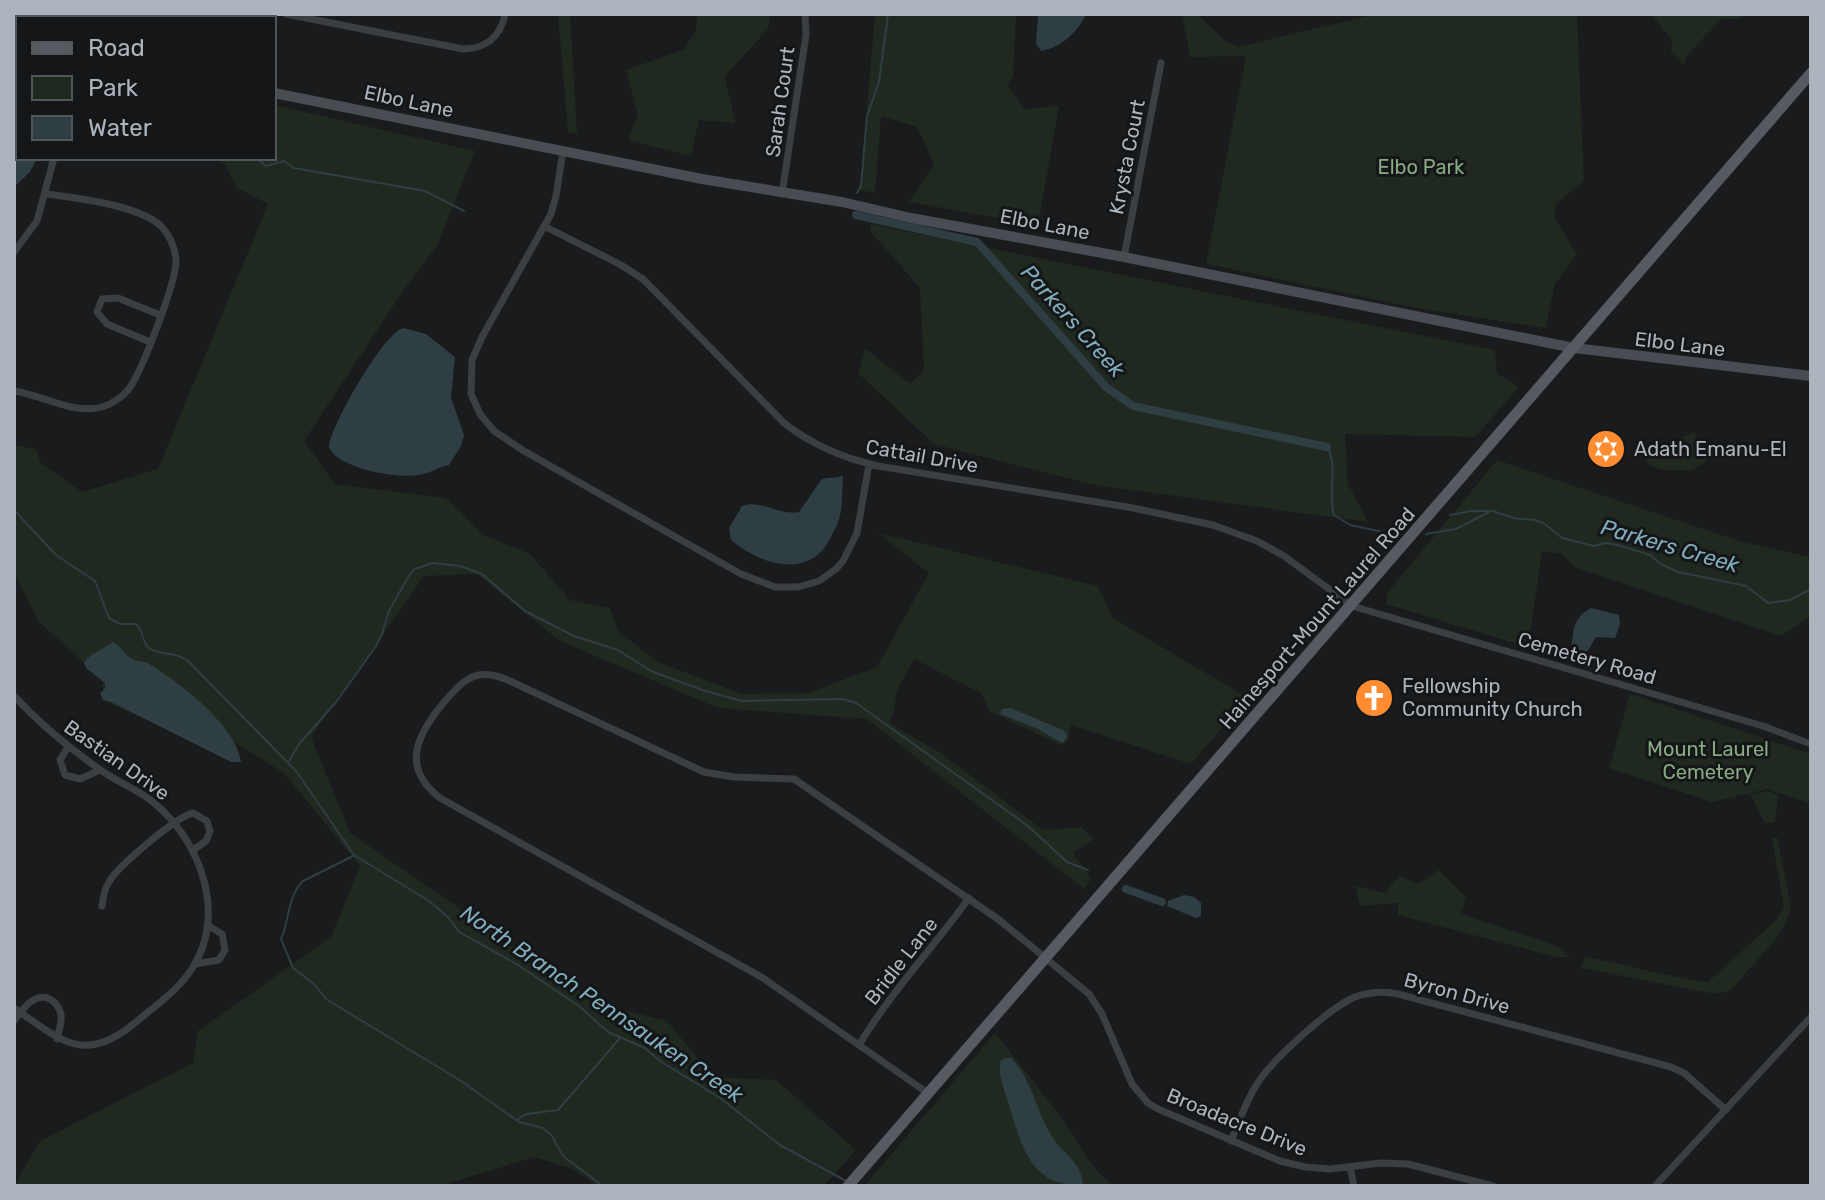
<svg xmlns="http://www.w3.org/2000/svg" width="1825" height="1200" viewBox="0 0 1825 1200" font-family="Rubik,sans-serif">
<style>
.green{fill:#20291f}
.water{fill:#2e3e43}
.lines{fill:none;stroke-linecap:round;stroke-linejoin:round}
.stream{stroke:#2e3e43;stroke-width:2}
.canal{stroke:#2e3e43;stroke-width:8}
.street{stroke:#3b3e42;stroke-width:7}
.secondary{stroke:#484d53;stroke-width:10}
.primary{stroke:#565b62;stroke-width:11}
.labels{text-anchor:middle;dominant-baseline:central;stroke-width:6;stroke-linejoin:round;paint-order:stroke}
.street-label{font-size:20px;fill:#acb5bd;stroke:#151618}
.park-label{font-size:20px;fill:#87aa81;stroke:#151618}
.poi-label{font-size:20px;fill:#acb5bd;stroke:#151618;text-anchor:start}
.water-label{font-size:22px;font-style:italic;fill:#80acbb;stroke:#151618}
</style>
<rect width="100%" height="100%" fill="#1a1b1d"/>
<!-- green -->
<path class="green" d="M 558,14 L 570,14 L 577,134 L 568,132 Z
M 697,14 L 771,14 L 768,29 L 725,76 L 735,123 L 699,120 L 691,156 L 628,140 L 638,115 L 626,70 L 683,50 L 696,31 Z
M 875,14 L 1016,14 L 1013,77 L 1007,85 L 1025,109 L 1059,106 L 1038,225 L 909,202 L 934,164 L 917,127 L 881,116 L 875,193 L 860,190 Z
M 1182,14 L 1197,14 L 1225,41 L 1239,47 L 1376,14 L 1577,14 L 1584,181 L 1556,204 L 1555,219 L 1577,254 L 1555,284 L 1545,328 L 1416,308 L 1206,264 L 1246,56 L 1190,57 Z
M 1651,14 L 1752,14 L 1736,19 L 1722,19 L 1686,56 L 1684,65 L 1671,52 L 1672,40 Z
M 274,105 L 475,151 L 438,244 L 401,294 L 304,441 L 335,484 L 446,498 L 483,535 L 530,554 L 570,600 L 610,608 L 619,632 L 658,662 L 742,694 L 808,693 L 877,667 L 929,573 L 878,533 L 1098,586 L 1113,618 L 1248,698 L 1191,764 L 1071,725 L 1067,743 L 1061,745 L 990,712 L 981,693 L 914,659 L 896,693 L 895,708 L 889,723 L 942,754 L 1043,830 L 1081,827 L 1094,839 L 1073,853 L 1091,879 L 1084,889 L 867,719 L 718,708 L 560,641 L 477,574 L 424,576 L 311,737 L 350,833 L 597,1003 L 667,1021 L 713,1077 L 776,1080 L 856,1150 L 824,1186 L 598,1186 L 573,1169 L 534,1157 L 440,1186 L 14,1186 L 40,1141 L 193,1063 L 198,1031 L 331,937 L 360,866 L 284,773 L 234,742 L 241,762 L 103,700 L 103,680 L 39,622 L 14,573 L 14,445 L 36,449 L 40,462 L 82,492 L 158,469 L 268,204 L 237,188 L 225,164 L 214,158 L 274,158 Z
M 870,224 L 1495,350 L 1497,373 L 1519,387 L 1475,437 L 1345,434 L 1348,484 L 1368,522 L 1094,485 L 934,444 L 858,373 L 865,348 L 910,384 L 924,370 L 920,288 L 871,232 Z
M 1694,432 L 1706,461 L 1692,471 C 1674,470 1652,474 1643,456 Z
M 1497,460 L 1742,542 L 1811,557 L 1811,616 L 1781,636 L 1574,567 L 1561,553 L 1542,552 L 1528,647 L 1386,604 L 1388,592 Z
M 1630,694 L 1811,754 L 1811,804 L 1767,789 L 1712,802 L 1609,768 Z
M 1767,791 L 1778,795 L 1775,822 L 1765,823 L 1750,794 Z
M 1777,837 L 1791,907 L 1786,923 L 1774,941 L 1731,990 L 1715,994 L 1581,968 L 1585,957 C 1627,964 1666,977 1708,982 L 1776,920 L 1784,908 L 1772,838 Z
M 1439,870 L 1466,897 L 1461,914 L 1555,945 L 1570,957 L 1556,957 L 1398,915 L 1398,903 L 1360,906 L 1355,886 L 1385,893 L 1399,876 L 1418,884 Z
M 995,1033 C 1019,1063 1042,1092 1065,1123 C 1081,1146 1091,1170 1115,1186 L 864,1186 Z"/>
<!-- water -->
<path class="water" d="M 1038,14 L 1086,14 C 1077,33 1062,47 1041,51 L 1036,44 Z
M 18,153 L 18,158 L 37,158 L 30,172 L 14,187 L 14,166 Z
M 403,328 L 426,334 L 455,357 L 451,398 L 464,435 L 461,446 L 449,465 C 438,467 429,474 418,475 C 396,479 337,468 329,447 C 330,426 384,333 403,328 Z
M 843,476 C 842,491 843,512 837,525 C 833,532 827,546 821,552 C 795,577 755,560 731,540 L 729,528 L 742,506 C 761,499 779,516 799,512 L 821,480 C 828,476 835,479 843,476 Z
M 1591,608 L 1619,615 L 1620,624 L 1615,638 L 1596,637 L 1587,652 L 1579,654 L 1571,649 C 1574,631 1572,618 1591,608 Z
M 113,642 C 121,646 124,654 132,659 C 137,662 143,660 149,664 C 178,681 237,726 241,762 L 231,762 L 111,702 L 103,700 L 100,693 L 105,689 L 105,683 L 86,668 L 84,662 L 90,656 Z
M 1011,708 L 1065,731 L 1068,737 L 1062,743 L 1038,729 L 1000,714 L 1002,709 Z
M 1184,895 L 1194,897 L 1201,903 L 1201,916 L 1196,918 L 1167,906 L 1168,901 Z
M 1006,1058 L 1011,1058 C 1032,1079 1037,1114 1053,1138 C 1065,1156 1082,1162 1083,1186 C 1028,1186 1022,1145 1008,1102 C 1004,1088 997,1074 1001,1060 Z"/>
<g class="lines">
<!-- stream -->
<path class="stream" d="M 256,158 L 266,166 L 284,161 L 294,168 L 425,191 L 464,211
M 857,193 L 861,186 L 867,116 L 879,82 L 888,14
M 1327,447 C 1339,467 1327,492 1334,515 L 1350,525 L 1398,535
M 14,510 L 56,555 L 95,581 L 109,618 L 120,624 L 136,624 C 144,631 141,641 149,648 C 159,656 173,650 188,661 L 296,771 L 354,855 L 429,901 L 448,917 L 459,932 L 515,963 L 579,1006 L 608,1032 L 645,1048 L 660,1061 L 720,1098 L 780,1145 L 846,1181
M 1450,515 L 1471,511 L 1493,511 L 1513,518 L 1535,520 L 1545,524 L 1562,538 L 1594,546 L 1605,543 L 1618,545 L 1650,555 L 1661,564 L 1678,572 L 1746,586 L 1768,603 L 1790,600 L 1811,589
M 1426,534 L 1456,529 L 1489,512
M 288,763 L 299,744 L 337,701 L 376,646 L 382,634 L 389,611 L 407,579 L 413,570 L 432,563 L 460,566 L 482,574 L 525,611 L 574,636 L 618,650 L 651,671 L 702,690 L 742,701 L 843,699 L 856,703 L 1028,826 L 1067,862 L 1088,870
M 353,856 L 303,881 C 287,897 290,919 281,939 L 293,968 L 314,984 L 326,999 L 461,1081 L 519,1122 L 543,1128 L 552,1136 L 563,1156 L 603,1186
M 517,1120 L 526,1114 L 558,1110 L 620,1038"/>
<!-- canal -->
<path class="canal" d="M 856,215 L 977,242 L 1106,387 L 1133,406 L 1327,447
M 1126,889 L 1162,902"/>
<!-- street -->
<path class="street" d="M 286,14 L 463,49 C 485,49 501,37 505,14
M 79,18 L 79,14
M 94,18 L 95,14
M 14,121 L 18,122
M 563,151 L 556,196 L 551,214 L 482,337 L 472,360 L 471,394 L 480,414 L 494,431 L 524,451 L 741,574 L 775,587 L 798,587 L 819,581 L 836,569 L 843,561 L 857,533 L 869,464
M 782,194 L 806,35 L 805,14
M 544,226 L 621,265 L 643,279 L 784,423 C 812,445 843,458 878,466 L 1133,508 L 1213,525 L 1257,541 L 1284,556 L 1352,606 L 1763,726 L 1811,744
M 14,252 L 37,221 L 54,158
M 1124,257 L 1161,63
M 150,342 L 107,324 L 97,312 L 102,299 L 118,298 L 160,315
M 14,391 C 43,395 73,415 102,407 C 112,404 121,398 128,390 C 141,374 177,280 176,260 C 175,249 170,236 162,227 C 140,205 76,198 46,194
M 14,696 C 41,725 70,749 102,771 C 119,783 139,790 154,803 C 200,840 227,914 193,967 C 179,990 156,1005 136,1022 C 84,1066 61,1040 14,1008
M 68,747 L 60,760 L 65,775 L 80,779 L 100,770
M 102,906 C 103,898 104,889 109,882 C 118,866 176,817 193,813 L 207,821 L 210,831 L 206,841 L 193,850
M 195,964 L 219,960 L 225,950 L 222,934 L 207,925
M 14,1021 C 23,1008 38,988 54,1002 C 59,1007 62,1013 61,1020 C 61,1026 58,1033 57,1039
M 859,1045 C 891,992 933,948 969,898
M 929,1094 L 763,978 L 440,798 C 400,767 417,734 445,701 C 454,691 464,678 479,675 C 490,673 500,677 510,681 L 704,772 L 734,777 L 794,779 L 998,919 L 1089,994 L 1102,1014 L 1132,1084 L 1148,1103 L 1158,1109 L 1280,1161 L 1305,1167 L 1330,1169 L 1381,1163 L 1408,1164 L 1493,1186
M 1231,1141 C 1239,1122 1246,1101 1257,1084 C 1272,1060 1329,1008 1355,997 C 1369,992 1384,991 1398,994 L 1671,1067 L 1684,1073 L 1726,1110
M 1350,1167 L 1354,1186
M 1655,1186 L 1811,1017"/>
<!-- secondary -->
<path class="secondary" d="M 14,41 L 18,42
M 274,93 L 702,179 L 842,202 L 911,218 L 1124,257 L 1574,348 L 1811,376"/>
<!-- primary -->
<path class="primary" d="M 848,1186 L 1811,73"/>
</g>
<!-- icons -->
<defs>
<symbol id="synagogue-disc" viewBox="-11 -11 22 22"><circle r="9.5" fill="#ff8c30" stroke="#151618"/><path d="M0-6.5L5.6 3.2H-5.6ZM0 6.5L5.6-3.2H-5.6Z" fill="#fff"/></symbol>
<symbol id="church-disc" viewBox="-11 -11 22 22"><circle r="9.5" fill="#ff8c30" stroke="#151618"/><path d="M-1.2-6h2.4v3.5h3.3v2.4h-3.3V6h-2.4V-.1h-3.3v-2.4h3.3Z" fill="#fff"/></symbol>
</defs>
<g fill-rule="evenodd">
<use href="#synagogue-disc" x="1584" y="427" width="44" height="44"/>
<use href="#church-disc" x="1352" y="676" width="44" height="44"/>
</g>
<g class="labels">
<!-- street labels -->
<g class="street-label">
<text transform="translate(409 101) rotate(12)">Elbo Lane</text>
<text transform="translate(780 102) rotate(-82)">Sarah Court</text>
<text transform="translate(1127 157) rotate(-79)">Krysta Court</text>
<text transform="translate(1045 224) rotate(11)">Elbo Lane</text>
<text transform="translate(1680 344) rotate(7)">Elbo Lane</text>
<text transform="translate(922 456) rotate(10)">Cattail Drive</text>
<text transform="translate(1317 618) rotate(-49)">Hainesport-Mount Laurel Road</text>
<text transform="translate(1587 658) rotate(16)">Cemetery Road</text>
<text transform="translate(117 760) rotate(35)">Bastian Drive</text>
<text transform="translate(901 961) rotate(-52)">Bridle Lane</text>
<text transform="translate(1457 993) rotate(15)">Byron Drive</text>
<text transform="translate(1237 1122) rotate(22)">Broadacre Drive</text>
</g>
<!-- park labels -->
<g class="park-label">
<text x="1421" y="167">Elbo Park</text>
<text x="1708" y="749">Mount Laurel<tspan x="1708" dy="23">Cemetery</tspan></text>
</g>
<!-- poi labels -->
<g class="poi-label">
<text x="1634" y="449">Adath Emanu-El</text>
<text x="1402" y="686">Fellowship<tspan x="1402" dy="23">Community Church</tspan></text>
</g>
<!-- water labels -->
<g class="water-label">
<text transform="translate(1073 321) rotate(48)">Parkers Creek</text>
<text transform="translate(1670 546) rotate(16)">Parkers Creek</text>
<text transform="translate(602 1004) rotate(34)">North Branch Pennsauken Creek</text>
</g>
</g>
<!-- border -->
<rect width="1825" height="1200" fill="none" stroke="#acb5bd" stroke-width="32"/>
<!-- legend -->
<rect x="16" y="16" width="260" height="144" fill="#151618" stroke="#51565a" stroke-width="2"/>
<rect x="32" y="42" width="40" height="12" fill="#565b62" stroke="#51565a" stroke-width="2"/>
<text x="88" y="56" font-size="24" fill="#acb5bd">Road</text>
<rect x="32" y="76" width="40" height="24" fill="#20291f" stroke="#51565a" stroke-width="2"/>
<text x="88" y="96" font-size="24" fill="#acb5bd">Park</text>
<rect x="32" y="116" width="40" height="24" fill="#2e3e43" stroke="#51565a" stroke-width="2"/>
<text x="88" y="136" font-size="24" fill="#acb5bd">Water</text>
</svg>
